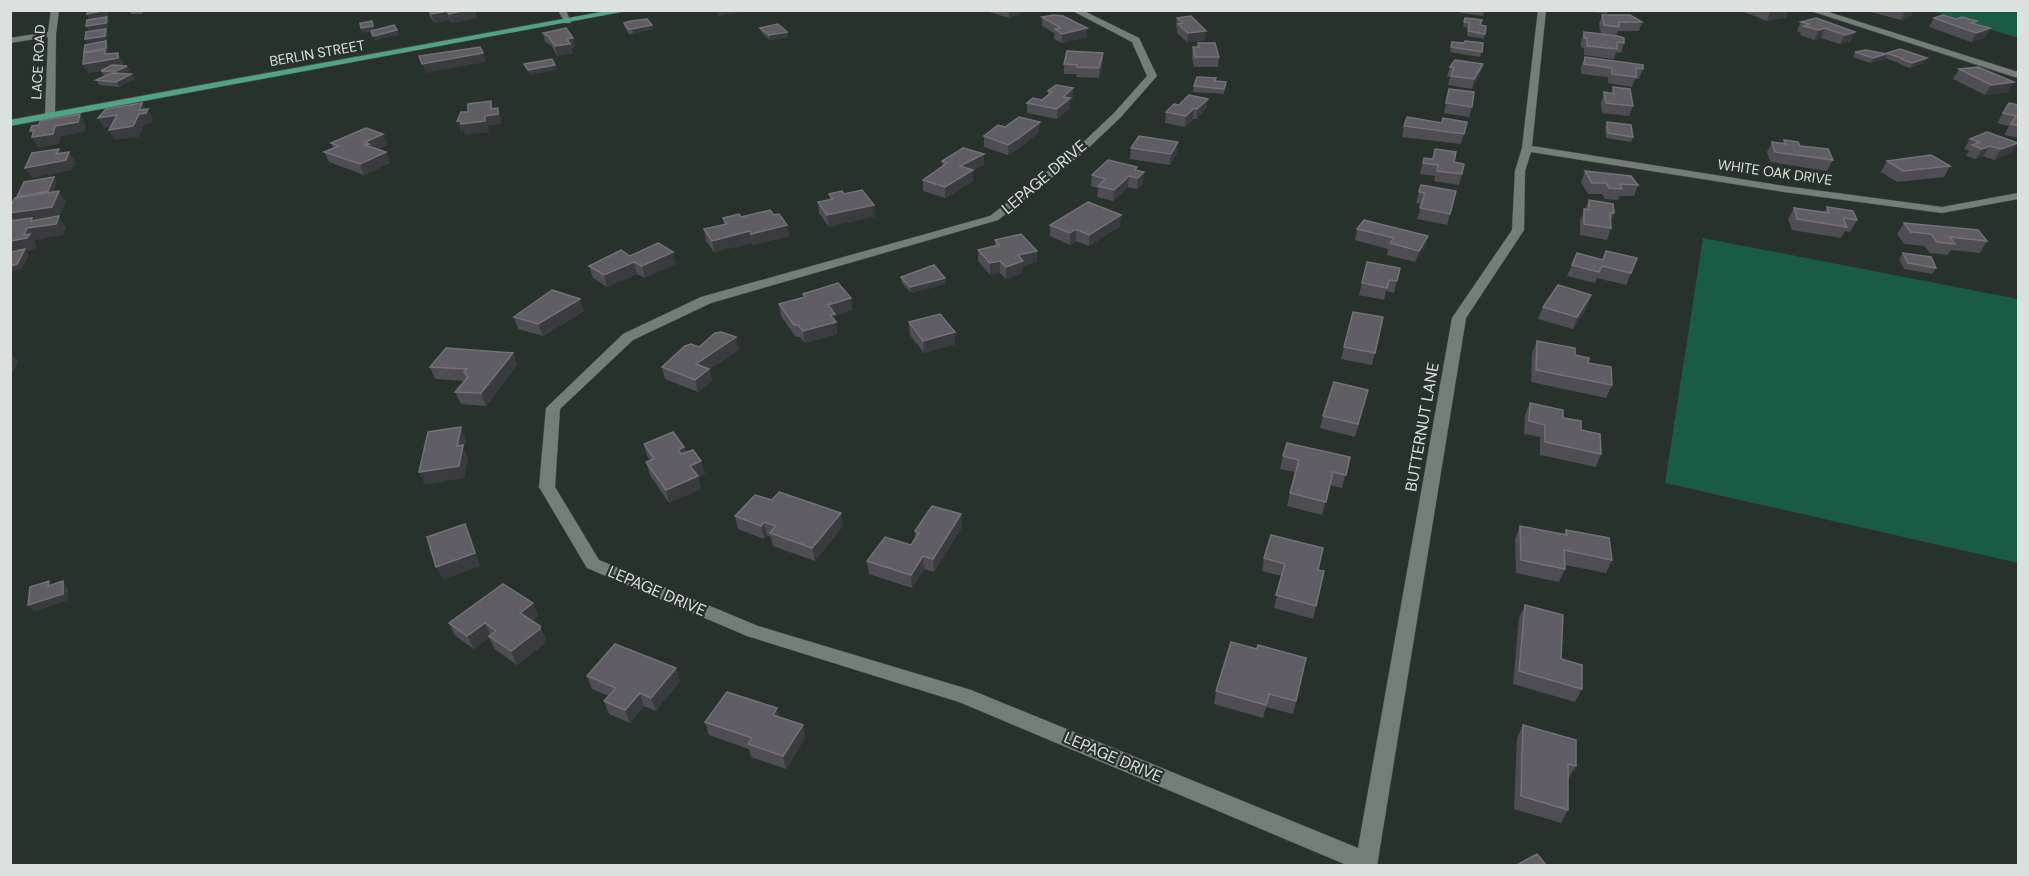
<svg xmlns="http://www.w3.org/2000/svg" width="2029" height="876" viewBox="0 0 2029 876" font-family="'DM Sans',sans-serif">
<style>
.green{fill:#195b44}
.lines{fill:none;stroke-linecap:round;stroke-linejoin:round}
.minor-casing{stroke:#464d4a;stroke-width:1}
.major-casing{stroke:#464d4a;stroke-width:1}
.minor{fill:#747e79;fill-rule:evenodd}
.major{fill:#51a386;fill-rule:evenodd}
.wall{fill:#504c54}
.shaded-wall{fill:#3a3b3e}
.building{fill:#5f5c63;stroke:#737176;stroke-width:1.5}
.labels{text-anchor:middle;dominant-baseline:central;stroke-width:4.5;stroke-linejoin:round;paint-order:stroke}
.far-street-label{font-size:14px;fill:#dbe1de;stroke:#28322d}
.street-label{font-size:16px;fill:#dbe1de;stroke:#28322d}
</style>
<rect width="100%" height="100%" fill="#28322d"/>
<!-- green -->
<path class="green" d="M 1932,11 L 2010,11 L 2018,13 L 2018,38 Z
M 1703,238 L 2018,299 L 2018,563 L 1665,483 Z"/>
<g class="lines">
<defs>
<path id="minor" d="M 51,10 L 59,10 L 56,34 L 55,115 L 50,118 L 45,115 L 48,37 L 10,43 L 10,38 L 48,32 Z
M 558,10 L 566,10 L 571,23 L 565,23 Z
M 1071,10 L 1082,10 L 1139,38 L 1157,76 L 1121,117 L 1082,154 L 998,220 L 711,303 L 633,340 L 560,409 L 555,487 L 599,560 L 758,626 L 971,690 L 1358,848 L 1452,318 L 1512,230 L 1515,171 L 1522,148 L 1538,10 L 1546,10 L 1532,146 L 1784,186 L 1942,207 L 2018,193 L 2018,199 L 1942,213 L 1784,192 L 1531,152 L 1525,171 L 1524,230 L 1466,318 L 1377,866 L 1349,866 L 959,702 L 747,636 L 587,568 L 539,487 L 546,408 L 623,334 L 701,297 L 990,216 L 1075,150 L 1114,113 L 1147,76 L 1132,42 Z
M 1808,10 L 1822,10 L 2018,72 L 2018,78 Z"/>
<path id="major" d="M 612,10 L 632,10 L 10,126 L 10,120 Z"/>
</defs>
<!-- minor casing -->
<use href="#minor" class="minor-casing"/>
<!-- major casing -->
<use href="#major" class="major-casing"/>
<!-- minor -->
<use href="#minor" class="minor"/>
<!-- major -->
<use href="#major" class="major"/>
</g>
<!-- wall -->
<path class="wall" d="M 129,10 L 145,10 L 142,14 L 131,14 Z
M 428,10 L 474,10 L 477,18 L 452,23 L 450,20 L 435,23 L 430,17 Z
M 983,10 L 1020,10 L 1020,14 L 1009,18 Z
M 1460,10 L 1485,10 L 1483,16 L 1460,13 Z
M 1589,10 L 1608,10 L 1607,14 L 1589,11 Z
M 1739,10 L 1789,10 L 1786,17 L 1767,21 Z
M 1863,10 L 1913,10 L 1910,17 L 1901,20 Z
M 1602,15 L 1642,22 L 1639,31 L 1618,31 L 1616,36 L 1601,34 L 1599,24 Z
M 1042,17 L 1087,37 L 1062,43 L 1054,39 L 1054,33 L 1042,26 Z
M 1177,18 L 1205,40 L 1187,42 L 1177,33 L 1177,28 L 1176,27 Z
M 1465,18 L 1480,25 L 1485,34 L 1484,39 L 1467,36 L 1468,28 L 1463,27 Z
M 1934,18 L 1976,24 L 1985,38 L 1971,42 L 1929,27 Z
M 1801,22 L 1855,32 L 1850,41 L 1840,44 L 1821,38 L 1814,40 L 1800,35 L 1801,33 L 1797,31 Z
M 624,23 L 652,25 L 653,29 L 633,34 L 629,34 L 625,28 Z
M 760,28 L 787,32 L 788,37 L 770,40 L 761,32 Z
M 1584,32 L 1624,43 L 1621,53 L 1616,52 L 1614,59 L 1584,55 L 1584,48 L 1581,47 L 1581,42 Z
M 543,33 L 573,38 L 575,47 L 571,48 L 573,53 L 557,56 L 551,45 L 545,42 Z
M 106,41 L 108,46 L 107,54 L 118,53 L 123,63 L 123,65 L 127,66 L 130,70 L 124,74 L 134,79 L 119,87 L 99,85 L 96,80 L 105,76 L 104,76 L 101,71 L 88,73 L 83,64 L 85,53 L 84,52 Z
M 1452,42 L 1464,43 L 1483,43 L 1480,57 L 1450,52 Z
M 1198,43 L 1219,57 L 1218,67 L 1194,67 L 1192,57 L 1193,47 L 1197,47 Z
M 1855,52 L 1886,54 L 1883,59 L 1870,63 L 1853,57 Z
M 1103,53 L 1103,63 L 1099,78 L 1076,77 L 1077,74 L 1064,74 L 1064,64 Z
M 1887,53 L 1924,63 L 1910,68 L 1899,64 L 1899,63 L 1885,58 Z
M 1585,57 L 1643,69 L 1639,79 L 1635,79 L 1632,87 L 1608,83 L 1608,77 L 1581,74 L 1581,67 Z
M 1483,64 L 1480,74 L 1472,89 L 1448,85 L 1450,77 L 1447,76 L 1450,67 Z
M 1959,69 L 2014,82 L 2008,92 L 1985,95 L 1953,79 Z
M 1215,81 L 1226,82 L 1224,94 L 1193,92 L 1194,86 Z
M 1613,87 L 1633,106 L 1629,116 L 1602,113 L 1601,103 L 1604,92 L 1611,93 Z
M 1073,88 L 1073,98 L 1070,101 L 1070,108 L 1057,119 L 1027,113 L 1027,103 L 1042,100 L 1048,94 L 1048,91 Z
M 1449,89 L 1472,107 L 1469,117 L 1444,113 Z
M 1208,99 L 1206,109 L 1196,119 L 1193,119 L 1185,127 L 1165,123 L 1166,112 L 1179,105 Z
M 2009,103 L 2019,105 L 2019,138 L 2004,135 L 2009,126 L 1997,123 Z
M 1467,122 L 1461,144 L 1402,137 L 1404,126 Z
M 1607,122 L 1633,137 L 1631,142 L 1606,138 L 1605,127 Z
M 1005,127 L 1039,132 L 1019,148 L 1008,155 L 984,147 L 984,136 Z
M 1970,139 L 2011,153 L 1994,160 L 1983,156 L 1976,159 L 1966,156 L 1969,151 L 1964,149 Z
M 1784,140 L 1833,160 L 1827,171 L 1770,162 L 1767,152 L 1772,142 L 1782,143 Z
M 331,143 L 388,145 L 377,149 L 390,163 L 364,175 L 329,162 L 324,152 L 333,148 Z
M 1131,148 L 1177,153 L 1170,165 L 1130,159 Z
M 1424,158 L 1454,162 L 1462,174 L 1459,185 L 1434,181 L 1435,176 L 1420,174 Z
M 942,161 L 984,165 L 973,170 L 973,181 L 945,198 L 923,191 L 923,180 L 942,166 Z
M 1887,161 L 1950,166 L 1944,177 L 1897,182 L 1881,172 Z
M 1137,170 L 1143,183 L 1137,189 L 1128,187 L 1113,201 L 1097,197 L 1098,188 L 1091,186 L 1092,175 Z
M 1585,171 L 1638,185 L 1634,196 L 1619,196 L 1618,200 L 1605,199 L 1602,194 L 1588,194 L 1581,182 Z
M 1421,185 L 1456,191 L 1447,225 L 1417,219 L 1422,204 L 1416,203 Z
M 829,194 L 844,194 L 875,216 L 829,227 L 819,213 L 818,202 L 830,200 Z
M 1589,200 L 1614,213 L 1611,220 L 1611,228 L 1607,240 L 1580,235 L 1580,221 Z
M 1827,207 L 1857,220 L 1850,232 L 1845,231 L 1841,238 L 1792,230 L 1788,219 L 1794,208 L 1824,213 Z
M 774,215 L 787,225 L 789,236 L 753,245 L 752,243 L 714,252 L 706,241 L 704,229 L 724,224 L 723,218 Z
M 1904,223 L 1987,241 L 1980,253 L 1951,250 L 1948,255 L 1930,253 L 1924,246 L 1904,244 L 1897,234 Z
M 1050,225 L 1120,226 L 1089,246 L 1076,241 L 1070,245 L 1050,236 Z
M 1357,229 L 1428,236 L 1425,247 L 1415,262 L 1387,255 L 1388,249 L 1355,240 Z
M 995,240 L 1037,251 L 1037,262 L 1023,266 L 1023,273 L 1006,279 L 1000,273 L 990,275 L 978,261 L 978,250 L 995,246 Z
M 673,252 L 675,264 L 645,278 L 637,274 L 607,287 L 593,278 L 589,266 L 630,256 Z
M 1903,253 L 1936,268 L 1932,274 L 1904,269 L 1899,259 Z
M 1603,260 L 1631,273 L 1626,285 L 1597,278 L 1595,283 L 1567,276 L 1572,265 Z
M 1367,262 L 1400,268 L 1394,293 L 1386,291 L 1384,300 L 1359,295 Z
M 901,277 L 946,284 L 911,293 L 902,283 Z
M 803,294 L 851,298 L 852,310 L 835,316 L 837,334 L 805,343 L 800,337 L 796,337 L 781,316 L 779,304 L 803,297 Z
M 1591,295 L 1587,307 L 1573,329 L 1538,319 L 1543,307 Z
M 584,311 L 543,336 L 518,329 L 514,317 Z
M 1383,317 L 1372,365 L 1341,359 L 1344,347 Z
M 909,322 L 955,344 L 924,353 L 910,335 Z
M 736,337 L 739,350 L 709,369 L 712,381 L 698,392 L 665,379 L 662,367 L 699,347 Z
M 1537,341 L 1575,355 L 1588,363 L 1612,385 L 1606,398 L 1531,382 L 1532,353 Z
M 517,365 L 486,406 L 461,404 L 455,392 L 464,381 L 435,379 L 430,367 Z
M 1368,390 L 1355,437 L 1320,428 L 1323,416 Z
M 1530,403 L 1563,418 L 1601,454 L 1596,467 L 1540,455 L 1540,437 L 1524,434 L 1525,415 Z
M 644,444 L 685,452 L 705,474 L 698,477 L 701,489 L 669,503 L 650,475 L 646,462 L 650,460 L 647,456 Z
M 1283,456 L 1350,457 L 1342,488 L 1330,485 L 1322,515 L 1287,506 L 1295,472 L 1280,469 Z
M 961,514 L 962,527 L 934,572 L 924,569 L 912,588 L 869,574 L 867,561 L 911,545 L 915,539 L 915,531 Z
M 735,516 L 843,526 L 815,561 L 773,546 L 771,537 L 767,535 L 764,539 L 738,529 Z
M 1520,526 L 1564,535 L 1566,530 L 1612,560 L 1606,573 L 1565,565 L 1565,569 L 1559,582 L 1516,573 L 1515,539 Z
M 1264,558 L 1318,570 L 1316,606 L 1313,619 L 1274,608 L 1282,576 L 1262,571 Z
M 533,603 L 538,616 L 532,621 L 546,639 L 546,642 L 517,665 L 495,649 L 489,637 L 474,649 L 455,636 L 449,623 Z
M 1525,605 L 1582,689 L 1575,702 L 1513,684 L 1519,618 Z
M 1257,649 L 1296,701 L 1293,714 L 1266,707 L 1263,718 L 1214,704 L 1216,691 Z
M 676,668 L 680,681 L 656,711 L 644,706 L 630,723 L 609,714 L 604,701 L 609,696 L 592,689 L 587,676 Z
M 779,717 L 803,725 L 805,738 L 786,769 L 751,757 L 749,749 L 709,735 L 705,722 Z
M 1523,725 L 1576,766 L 1568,779 L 1568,810 L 1561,823 L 1514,809 L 1517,738 Z"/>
<!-- shaded-wall -->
<path class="shaded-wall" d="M 10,10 L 17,10 L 16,12 L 10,13 Z
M 106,10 L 109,10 L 108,16 L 89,19 L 87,14 Z
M 467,10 L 474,10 L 477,18 L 452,23 L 449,14 Z
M 723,10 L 736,10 L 737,13 L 718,16 L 717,12 Z
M 1009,10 L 1020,10 L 1020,14 L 1009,18 Z
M 1778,10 L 1789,10 L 1786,17 L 1767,21 L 1770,12 Z
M 1913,10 L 1910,17 L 1901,20 L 1905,11 Z
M 447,11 L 450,20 L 435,23 L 431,14 Z
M 107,17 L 109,21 L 108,28 L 89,31 L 86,26 Z
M 372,21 L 375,31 L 362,33 L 361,28 Z
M 652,25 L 653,29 L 633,34 L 632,29 Z
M 1087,28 L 1087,37 L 1062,43 L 1062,34 Z
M 1825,28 L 1821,38 L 1814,40 L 1819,30 Z
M 1990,28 L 1985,38 L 1971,42 L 1976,33 Z
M 106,29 L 108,33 L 107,40 L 87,43 L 85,39 Z
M 397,30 L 399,35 L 375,40 L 373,36 Z
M 1206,31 L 1205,40 L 1187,42 L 1188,33 Z
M 787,32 L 788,37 L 770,40 L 769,35 Z
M 1855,32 L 1850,41 L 1840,44 L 1845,35 Z
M 573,38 L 575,47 L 571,48 L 573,53 L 557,56 L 555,46 L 567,39 Z
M 106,41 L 108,46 L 108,53 L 107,53 L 110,59 L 118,53 L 123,63 L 123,67 L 88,73 L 83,64 L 87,57 L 84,52 Z
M 483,53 L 486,62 L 426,73 L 422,64 Z
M 1103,53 L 1103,63 L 1099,78 L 1099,68 Z
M 1886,54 L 1883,59 L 1870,63 L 1873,58 Z
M 1927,58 L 1924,63 L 1910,68 L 1912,63 Z
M 1483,64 L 1480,74 L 1472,89 L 1474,79 Z
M 555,65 L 557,70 L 529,75 L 528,70 Z
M 127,66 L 130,70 L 119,76 L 116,71 Z
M 131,74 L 134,79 L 119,87 L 116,82 Z
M 2014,82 L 2008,92 L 1985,95 L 1991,85 Z
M 1073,88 L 1073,98 L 1070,101 L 1070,108 L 1057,119 L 1057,109 L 1063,97 Z
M 1208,99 L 1206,109 L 1196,119 L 1197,109 Z
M 491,101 L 494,111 L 498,108 L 501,119 L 501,124 L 488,126 L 489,132 L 465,135 L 464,131 L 461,132 L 457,121 L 485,116 L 491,109 Z
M 142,103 L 147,112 L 148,109 L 153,119 L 152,123 L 145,124 L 138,137 L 115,140 L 109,130 Z
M 1194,108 L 1193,119 L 1185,127 L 1186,116 Z
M 80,114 L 86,125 L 84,132 L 61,137 L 59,144 L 38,148 L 32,137 L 34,137 L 30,131 L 55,126 Z
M 117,115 L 122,125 L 104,128 L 98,118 Z
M 1040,122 L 1039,132 L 1019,148 L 1008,155 L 1008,145 Z
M 383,134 L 388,145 L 372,151 L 369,156 L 365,142 Z
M 1178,142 L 1177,153 L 1170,165 L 1171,154 Z
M 2018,143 L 2011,153 L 1994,160 L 2001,149 Z
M 1990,146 L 1983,156 L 1976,159 L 1982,149 Z
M 59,149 L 65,160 L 69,152 L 76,163 L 72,170 L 32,178 L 25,168 L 56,154 Z
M 386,152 L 390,163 L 364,175 L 360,164 Z
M 984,154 L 984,165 L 973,170 L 973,181 L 945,198 L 945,187 L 960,166 Z
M 1144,172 L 1143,183 L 1137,189 L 1138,178 Z
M 1129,176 L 1128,187 L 1113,201 L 1114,190 Z
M 54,177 L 57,183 L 51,197 L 21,202 L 17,197 Z
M 59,191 L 66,202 L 59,217 L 66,228 L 63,235 L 35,240 L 34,241 L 37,245 L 35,250 L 26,251 L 29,255 L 21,270 L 10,272 L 10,241 L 14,225 L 10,220 L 10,213 Z
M 874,205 L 875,216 L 829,227 L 827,215 Z
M 1121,215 L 1120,226 L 1089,246 L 1089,235 Z
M 787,225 L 789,236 L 753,245 L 751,234 Z
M 1076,229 L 1076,241 L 1070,245 L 1070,233 Z
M 750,231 L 752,243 L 714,252 L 712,241 Z
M 1428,236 L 1425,247 L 1415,262 L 1419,251 Z
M 1037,251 L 1037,262 L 1023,266 L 1023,273 L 1006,279 L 1006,267 L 1018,255 Z
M 673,252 L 675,264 L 645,278 L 642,266 Z
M 1000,261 L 1000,273 L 990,275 L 990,263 Z
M 634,262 L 637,274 L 607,287 L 604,275 Z
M 945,278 L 946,284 L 911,293 L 910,287 Z
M 1591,295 L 1587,307 L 1573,329 L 1577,317 Z
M 851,298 L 852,310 L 835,316 L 837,334 L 805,343 L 803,331 L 828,305 Z
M 580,299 L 584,311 L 543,336 L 538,324 Z
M 955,332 L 955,344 L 924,353 L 923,341 Z
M 736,337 L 739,350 L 709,369 L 712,381 L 698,392 L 695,380 L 696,364 Z
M 10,352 L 18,362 L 14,370 L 10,371 Z
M 513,353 L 517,365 L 486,406 L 481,393 Z
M 461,427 L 466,440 L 464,449 L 468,458 L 464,478 L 425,485 L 419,472 Z
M 684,447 L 687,460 L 678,450 Z
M 701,461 L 705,474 L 698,477 L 701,489 L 669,503 L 666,490 L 690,466 Z
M 841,513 L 843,526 L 815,561 L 812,548 Z
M 961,514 L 962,527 L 934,572 L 933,559 Z
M 764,522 L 767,535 L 764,539 L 761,526 Z
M 465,524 L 471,537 L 480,566 L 443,580 L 436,567 Z
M 923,556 L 924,569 L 912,588 L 911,575 Z
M 63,581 L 68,588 L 68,600 L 34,612 L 28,605 Z
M 533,603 L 538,616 L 526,626 L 520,613 Z
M 485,623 L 491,636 L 474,649 L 467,636 Z
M 540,626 L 546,639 L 546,642 L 517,665 L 511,651 Z
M 676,668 L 680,681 L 656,711 L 651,698 Z
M 640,693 L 644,706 L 630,723 L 625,710 Z
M 777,708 L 780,721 L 773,715 Z
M 803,725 L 805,738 L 786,769 L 783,756 Z"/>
<!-- building -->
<path class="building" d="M 88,10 L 106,10 L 87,14 Z
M 429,10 L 467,10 L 449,14 L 447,11 L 431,14 Z
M 1054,15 L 1063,16 L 1087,28 L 1062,34 L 1055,29 L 1061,28 L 1042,17 Z
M 1602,15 L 1630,15 L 1642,22 L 1619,22 L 1619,27 L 1604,25 Z
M 1943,15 L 1956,19 L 1962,17 L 1977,21 L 1971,23 L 1990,28 L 1976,33 L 1934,18 Z
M 1191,16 L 1206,31 L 1188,33 L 1178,24 L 1183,23 L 1177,18 Z
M 107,17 L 106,23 L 86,26 L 87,20 Z
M 1465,18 L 1482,20 L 1480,25 L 1486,26 L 1485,34 L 1468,31 L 1470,23 L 1464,22 Z
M 1816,18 L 1855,32 L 1845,35 L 1825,28 L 1819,30 L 1804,26 L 1809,24 L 1801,22 Z
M 647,19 L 652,25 L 632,29 L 628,29 L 624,23 L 631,21 Z
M 372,21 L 373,26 L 361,28 L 360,23 Z
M 778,24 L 787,32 L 769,35 L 760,28 Z
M 394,25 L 397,30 L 373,36 L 371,31 Z
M 566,28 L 573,38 L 567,39 L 570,44 L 555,46 L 548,36 L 543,33 Z
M 106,29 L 105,36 L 85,39 L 86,32 Z
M 1584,32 L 1618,36 L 1624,38 L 1624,43 L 1617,42 L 1617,49 L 1587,46 L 1587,38 L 1584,38 Z
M 106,41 L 106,48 L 84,52 L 85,45 Z
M 1465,41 L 1483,43 L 1482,52 L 1451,47 L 1452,42 L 1464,43 Z
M 1198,43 L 1215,43 L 1219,57 L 1195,57 L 1193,47 L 1199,47 Z
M 480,47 L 483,53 L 422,64 L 419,56 Z
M 1900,49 L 1927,58 L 1912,63 L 1901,59 L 1904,59 L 1887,53 Z
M 105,50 L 105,54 L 118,53 L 118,58 L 83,64 L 84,53 Z
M 1866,50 L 1886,54 L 1873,58 L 1855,52 Z
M 1067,51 L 1103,53 L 1099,68 L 1077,67 L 1077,65 L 1064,64 Z
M 1585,57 L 1643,65 L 1643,69 L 1636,68 L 1636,77 L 1612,74 L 1612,68 L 1584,64 Z
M 552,59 L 555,65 L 528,70 L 524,64 Z
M 1455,60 L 1483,64 L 1474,79 L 1451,76 L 1454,67 L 1450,67 Z
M 112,65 L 127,66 L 116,71 L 101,71 Z
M 1978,67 L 2014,82 L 1991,85 L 1959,69 Z
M 112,73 L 131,74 L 116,82 L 96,80 Z
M 1197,77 L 1216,78 L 1215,81 L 1226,82 L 1224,89 L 1194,86 Z
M 1056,85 L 1073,88 L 1063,97 L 1070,98 L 1057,109 L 1027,103 L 1033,98 L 1042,100 L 1052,92 L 1048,91 Z
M 1613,87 L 1630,89 L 1633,106 L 1606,103 L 1604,92 L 1614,94 Z
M 1449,89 L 1474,92 L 1472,107 L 1446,103 Z
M 1189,95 L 1208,99 L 1197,109 L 1194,108 L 1186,116 L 1166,112 L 1174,104 L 1179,105 Z
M 491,101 L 491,109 L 498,108 L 498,114 L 485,116 L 485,121 L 461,124 L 461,121 L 457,121 L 461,112 L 468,112 L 468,104 Z
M 142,103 L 139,110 L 148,109 L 146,113 L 139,114 L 133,126 L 109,130 L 117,115 L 98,118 L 106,109 Z
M 2009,103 L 2019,105 L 2019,126 L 2011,124 L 2016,116 L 2003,113 Z
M 80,114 L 78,122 L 55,126 L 53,134 L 32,137 L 34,130 L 30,131 L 32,126 L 39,125 L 40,121 Z
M 1019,117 L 1040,122 L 1019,138 L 1008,145 L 984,136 L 998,125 L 1005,127 Z
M 1407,117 L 1442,123 L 1443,118 L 1467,122 L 1464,134 L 1404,126 Z
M 1607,122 L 1631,125 L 1633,137 L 1608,133 Z
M 366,128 L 383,134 L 365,142 L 369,144 L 365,145 L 386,152 L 360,164 L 324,152 L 339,146 L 331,143 Z
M 1987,132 L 2018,143 L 2001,149 L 1990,146 L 1982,149 L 1972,145 L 1980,142 L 1970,139 Z
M 1139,136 L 1178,142 L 1171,154 L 1131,148 Z
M 1784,140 L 1798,142 L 1800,146 L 1828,149 L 1833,160 L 1775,152 L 1772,142 L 1786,144 Z
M 963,148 L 984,154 L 960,166 L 973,170 L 945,187 L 923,180 L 947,163 L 942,161 Z
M 59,149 L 56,154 L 69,152 L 66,160 L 25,168 L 32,153 Z
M 1435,149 L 1456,152 L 1454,162 L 1464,164 L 1462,174 L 1437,171 L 1438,165 L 1423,163 L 1424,158 L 1433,159 Z
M 1931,155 L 1950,166 L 1903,171 L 1887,161 Z
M 1108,160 L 1137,167 L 1135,170 L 1144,172 L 1138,178 L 1129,176 L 1114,190 L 1098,186 L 1105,179 L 1092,175 Z
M 1585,171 L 1631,176 L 1638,185 L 1620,184 L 1622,189 L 1609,188 L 1606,183 L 1592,183 Z
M 54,177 L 48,191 L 17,197 L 24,182 Z
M 1421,185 L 1456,191 L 1450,214 L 1420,208 L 1425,193 L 1419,192 Z
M 862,190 L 874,205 L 827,215 L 818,202 L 833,199 L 829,194 L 842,191 L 844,194 Z
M 59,191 L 52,207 L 10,213 L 10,207 L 15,198 Z
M 1589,200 L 1613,204 L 1614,213 L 1610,213 L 1611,228 L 1584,224 L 1584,209 L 1589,210 Z
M 1088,202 L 1121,215 L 1089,235 L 1076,229 L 1070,233 L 1050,225 Z
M 1827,207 L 1853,211 L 1857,220 L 1843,218 L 1847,227 L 1797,219 L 1794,208 L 1829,213 Z
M 770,210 L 774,215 L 779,214 L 787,225 L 751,234 L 750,231 L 712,241 L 704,229 L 727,224 L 723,218 L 739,214 L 741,217 Z
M 59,216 L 56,224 L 27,228 L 24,235 L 30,234 L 27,238 L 10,241 L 10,221 L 32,218 L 31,221 Z
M 1364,220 L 1428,236 L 1419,251 L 1390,243 L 1394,238 L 1357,229 Z
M 1904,223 L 1978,230 L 1987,241 L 1950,237 L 1955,244 L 1937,242 L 1931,234 L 1911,232 Z
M 1021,234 L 1037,251 L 1018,255 L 1023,261 L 1006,267 L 1000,261 L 990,263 L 978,250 L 999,245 L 995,240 Z
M 658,243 L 673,252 L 642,266 L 634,262 L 604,275 L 589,266 L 621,250 L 630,256 Z
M 25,249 L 17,264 L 10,266 L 10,252 Z
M 1606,251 L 1637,258 L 1631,273 L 1602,266 L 1599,272 L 1572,265 L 1577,253 L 1603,260 Z
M 1903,253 L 1931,257 L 1936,268 L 1908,263 Z
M 1367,262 L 1400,268 L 1397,281 L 1389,280 L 1387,288 L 1362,283 Z
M 934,265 L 945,278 L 910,287 L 901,277 Z
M 838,283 L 851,298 L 828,305 L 835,314 L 830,315 L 836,322 L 803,331 L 798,325 L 794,325 L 779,304 L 805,297 L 803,294 Z
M 1558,285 L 1591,295 L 1577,317 L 1543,307 Z
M 552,290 L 580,299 L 538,324 L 514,317 Z
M 1353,312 L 1383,317 L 1375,353 L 1344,347 Z
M 940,314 L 955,332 L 923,341 L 909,322 Z
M 721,332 L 736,337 L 696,364 L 709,369 L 695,380 L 662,367 L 685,346 L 691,344 L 699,347 L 715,333 Z
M 1537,341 L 1575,348 L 1575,355 L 1589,358 L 1588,363 L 1611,367 L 1612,385 L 1536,370 Z
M 446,348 L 513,353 L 481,393 L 455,392 L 468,377 L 464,372 L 467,369 L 430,367 Z
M 1334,382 L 1368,390 L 1358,424 L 1323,416 Z
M 1530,403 L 1563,410 L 1563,418 L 1581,421 L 1581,430 L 1600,434 L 1601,454 L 1545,442 L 1545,425 L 1529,421 Z
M 461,427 L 457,446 L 463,445 L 459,466 L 419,472 L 428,432 Z
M 673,432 L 684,447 L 678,450 L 681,454 L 693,450 L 701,461 L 690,466 L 698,476 L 666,490 L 646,462 L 654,459 L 644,444 Z
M 1287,443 L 1350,457 L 1346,475 L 1333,472 L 1326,502 L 1290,493 L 1299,460 L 1283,456 Z
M 779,492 L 841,513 L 812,548 L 770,533 L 776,526 L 764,522 L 761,526 L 735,516 L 755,495 L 772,500 Z
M 932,506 L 961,514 L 933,559 L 923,556 L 911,575 L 867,561 L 885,537 L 911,545 L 919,533 L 915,531 Z
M 465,524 L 475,553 L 436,567 L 427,537 Z
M 1520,526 L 1567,535 L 1566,530 L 1609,538 L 1612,560 L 1564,550 L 1565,569 L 1521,560 Z
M 1271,535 L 1323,548 L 1318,570 L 1324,571 L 1316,606 L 1276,595 L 1285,564 L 1264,558 Z
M 49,581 L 48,586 L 63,581 L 63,594 L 28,605 L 30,587 Z
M 503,584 L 533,603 L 520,613 L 540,626 L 540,629 L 511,651 L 489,636 L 496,631 L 485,623 L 467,636 L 449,623 Z
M 1525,605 L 1563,615 L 1561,659 L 1582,665 L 1582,689 L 1519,671 Z
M 1231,642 L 1257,649 L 1258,645 L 1306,658 L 1296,701 L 1269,694 L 1266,705 L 1216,691 Z
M 615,644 L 676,668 L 651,698 L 640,693 L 625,710 L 604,701 L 616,688 L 587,676 Z
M 727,692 L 777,708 L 773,715 L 803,725 L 783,756 L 748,744 L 752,738 L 705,722 Z
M 1523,725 L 1576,740 L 1576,766 L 1568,764 L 1568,810 L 1521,796 Z
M 1537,854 L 1547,866 L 1515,866 Z"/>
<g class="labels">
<!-- far-street labels -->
<g class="far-street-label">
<text transform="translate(317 53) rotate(-10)">BERLIN STREET</text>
<text transform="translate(38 62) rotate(-87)">LACE ROAD</text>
<text transform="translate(1775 172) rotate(8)">WHITE OAK DRIVE</text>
</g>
<!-- street labels -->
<g class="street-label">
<text transform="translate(1044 177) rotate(-40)">LEPAGE DRIVE</text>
<text transform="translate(1422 427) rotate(-80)">BUTTERNUT LANE</text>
<text transform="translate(657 591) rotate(23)">LEPAGE DRIVE</text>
<text transform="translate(1113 757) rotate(23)">LEPAGE DRIVE</text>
</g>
</g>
<!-- border -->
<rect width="2029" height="876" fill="none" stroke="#dbe1de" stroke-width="24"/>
</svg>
